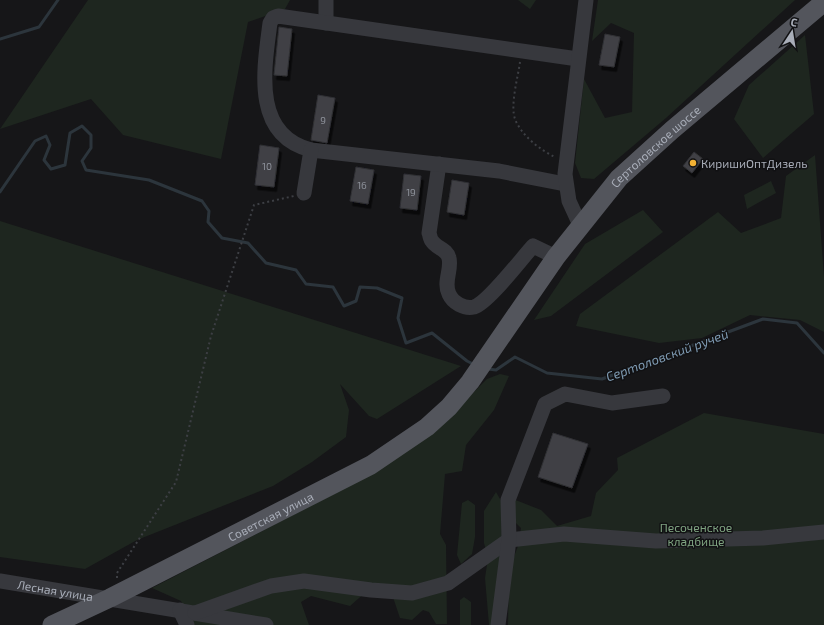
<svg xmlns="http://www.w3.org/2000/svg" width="824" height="625" viewBox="0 0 824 625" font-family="'Exo 2',sans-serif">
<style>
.green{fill:#1e261f}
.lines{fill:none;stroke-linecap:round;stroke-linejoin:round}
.stream{stroke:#2c353c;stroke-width:3}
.building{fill:#404145;stroke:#303034;filter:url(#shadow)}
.path{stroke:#3d3f44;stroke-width:2;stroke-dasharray:2 3;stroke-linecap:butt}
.minor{stroke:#37383d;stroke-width:15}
.major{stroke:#53555c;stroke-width:19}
.poi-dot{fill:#f2b134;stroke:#111113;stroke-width:1.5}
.labels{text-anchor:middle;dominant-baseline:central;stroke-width:3;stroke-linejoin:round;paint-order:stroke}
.number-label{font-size:10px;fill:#8e929b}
.street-label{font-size:12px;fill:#a8adb8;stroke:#111113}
.poi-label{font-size:12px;fill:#a8adb8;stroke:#111113;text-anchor:start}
.park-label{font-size:12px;fill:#7fa381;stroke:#111113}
.water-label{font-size:13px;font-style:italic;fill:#7f9bb3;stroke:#111113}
</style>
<defs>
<filter id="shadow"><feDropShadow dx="2.5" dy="4.5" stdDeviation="0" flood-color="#0009"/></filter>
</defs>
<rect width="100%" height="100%" fill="#161618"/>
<!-- green -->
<path class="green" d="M 88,0 L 290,0 L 285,9 L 248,22 L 221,159 L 123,135 L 91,99 L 0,129 Z
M 518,0 L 536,0 L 530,9 Z
M 598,0 L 795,0 L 666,118 L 594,179 L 581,178 L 575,163 L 584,79 L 605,118 L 632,112 L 634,33 L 611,23 L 592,41 Z
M 805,35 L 814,114 L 763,158 L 734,119 L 749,85 Z
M 815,155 L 824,277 L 824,332 L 800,320 L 750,315 L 702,338 L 659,343 L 576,326 L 580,314 L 718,212 L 741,233 L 781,218 L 786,176 Z
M 771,181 L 776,193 L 747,209 L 744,195 Z
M 643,210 L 663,232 L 551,316 L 534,320 L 585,244 Z
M 0,221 L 461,366 L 377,419 L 369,416 L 340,384 L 349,410 L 346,437 L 312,462 L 273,486 L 137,540 L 85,569 L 0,557 Z
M 500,374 L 509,376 L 494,410 L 466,445 L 462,471 L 445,474 L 440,534 L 446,545 L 447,624 L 436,624 L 429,612 L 423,610 L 412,620 L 400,618 L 389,585 L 375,584 L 350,606 L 311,596 L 301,602 L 309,625 L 273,625 L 271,623 L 252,625 L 194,625 L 181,601 L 152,588 L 347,487 L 440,426 L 487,379 Z
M 704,413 L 824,434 L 824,625 L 508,625 L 509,570 L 518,546 L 521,528 L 509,516 L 513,499 L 541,510 L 557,526 L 591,516 L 596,493 L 618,470 L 617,458 Z
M 496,492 L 504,506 L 501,521 L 502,536 L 497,625 L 489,625 L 485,578 L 488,558 L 484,543 L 484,511 Z
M 468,500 L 475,505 L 475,537 L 472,554 L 461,564 L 457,555 L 462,503 Z
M 464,597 L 471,602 L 471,625 L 460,625 L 460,600 Z"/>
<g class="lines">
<!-- stream -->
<path class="stream" d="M 0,39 L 39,27 L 58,0
M 0,192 L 35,141 L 46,136 L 50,145 L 44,160 L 51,169 L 65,165 L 70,133 L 82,126 L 91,135 L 91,148 L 82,161 L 86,170 L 149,180 L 202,201 L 209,211 L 208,222 L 222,238 L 248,243 L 266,263 L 296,270 L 306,284 L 333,287 L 344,306 L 356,301 L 360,287 L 377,288 L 402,298 L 398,318 L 406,343 L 432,333 L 467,361 L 475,365
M 488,369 L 496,370 L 515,357 L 547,373 L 602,379 L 763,319 L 797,323 L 824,353"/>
</g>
<!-- building -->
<path class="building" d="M 279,27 L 292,29 L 287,76 L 274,75 Z
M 605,34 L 620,37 L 614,67 L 599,65 Z
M 318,95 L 335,98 L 327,143 L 311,140 Z
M 260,145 L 279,148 L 274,187 L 255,185 Z
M 694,152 L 703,159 L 692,173 L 683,166 Z
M 356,167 L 374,170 L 368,204 L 350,201 Z
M 404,174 L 421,176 L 417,210 L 400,208 Z
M 452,180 L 469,183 L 464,215 L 447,212 Z
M 553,433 L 588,444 L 572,488 L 538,477 Z"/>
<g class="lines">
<!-- path -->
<path class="path" d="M 520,62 C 518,77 510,105 515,119 C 521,135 540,150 555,157
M 117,578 L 117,573 L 176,482 L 211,336 L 254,205 L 294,196"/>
<!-- minor -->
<g class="minor">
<path d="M 326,23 L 326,0"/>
<path d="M 439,164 L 429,233 C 430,235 430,239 432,241 C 436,248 447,249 449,258 C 452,270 443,282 449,294 C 453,303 464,309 474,307 C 488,303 522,258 533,246 L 556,257"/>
<path d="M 565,184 L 499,171 L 311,150 C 252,135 264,69 270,23 L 273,18 L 278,16 L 578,59"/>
<path d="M 304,193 L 311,150"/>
<path d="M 580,225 L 569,201 L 565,174 L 586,0"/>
<path id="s1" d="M 0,581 L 266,625"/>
<path d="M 180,610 L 187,625"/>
<path d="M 195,613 L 271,586 L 304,581 L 371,590 L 412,593 L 448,583 L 509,540 L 564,534 L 656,541 L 763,538 L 824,532"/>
<path d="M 498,625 L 509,540 L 508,500 L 545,404 L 565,394 L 612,403 L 663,396"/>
</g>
<!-- major -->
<path class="major" id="s2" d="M 52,625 L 110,598 L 371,465 L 427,427 L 449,407 L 470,382 L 556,257 L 619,178 L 672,130 L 824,2"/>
</g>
<!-- markers -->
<circle class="poi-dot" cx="693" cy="163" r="4"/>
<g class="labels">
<!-- number labels -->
<g class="number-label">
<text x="323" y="120">9</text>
<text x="267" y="166">10</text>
<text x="362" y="185">16</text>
<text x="411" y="192">19</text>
</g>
<!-- street labels -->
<g class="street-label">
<text stroke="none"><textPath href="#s2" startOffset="788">Сертоловское шоссе</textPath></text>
<text stroke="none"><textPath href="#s2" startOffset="244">Советская улица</textPath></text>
<text stroke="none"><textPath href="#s1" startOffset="56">Лесная улица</textPath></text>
</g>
<!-- poi labels -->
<g class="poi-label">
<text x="701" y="163">КиришиОптДизель</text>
</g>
<!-- park labels -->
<g class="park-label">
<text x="696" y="527">Песоченское<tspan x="696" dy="14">кладбище</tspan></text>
</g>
<!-- water labels -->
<g class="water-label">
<text transform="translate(667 355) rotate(-20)">Сертоловский ручей</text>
</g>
</g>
<!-- north arrow -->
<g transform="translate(792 32) rotate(12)" stroke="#111113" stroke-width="3" paint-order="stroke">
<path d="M0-3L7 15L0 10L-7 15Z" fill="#a8adb8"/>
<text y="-6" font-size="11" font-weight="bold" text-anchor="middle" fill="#a8adb8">С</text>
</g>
</svg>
